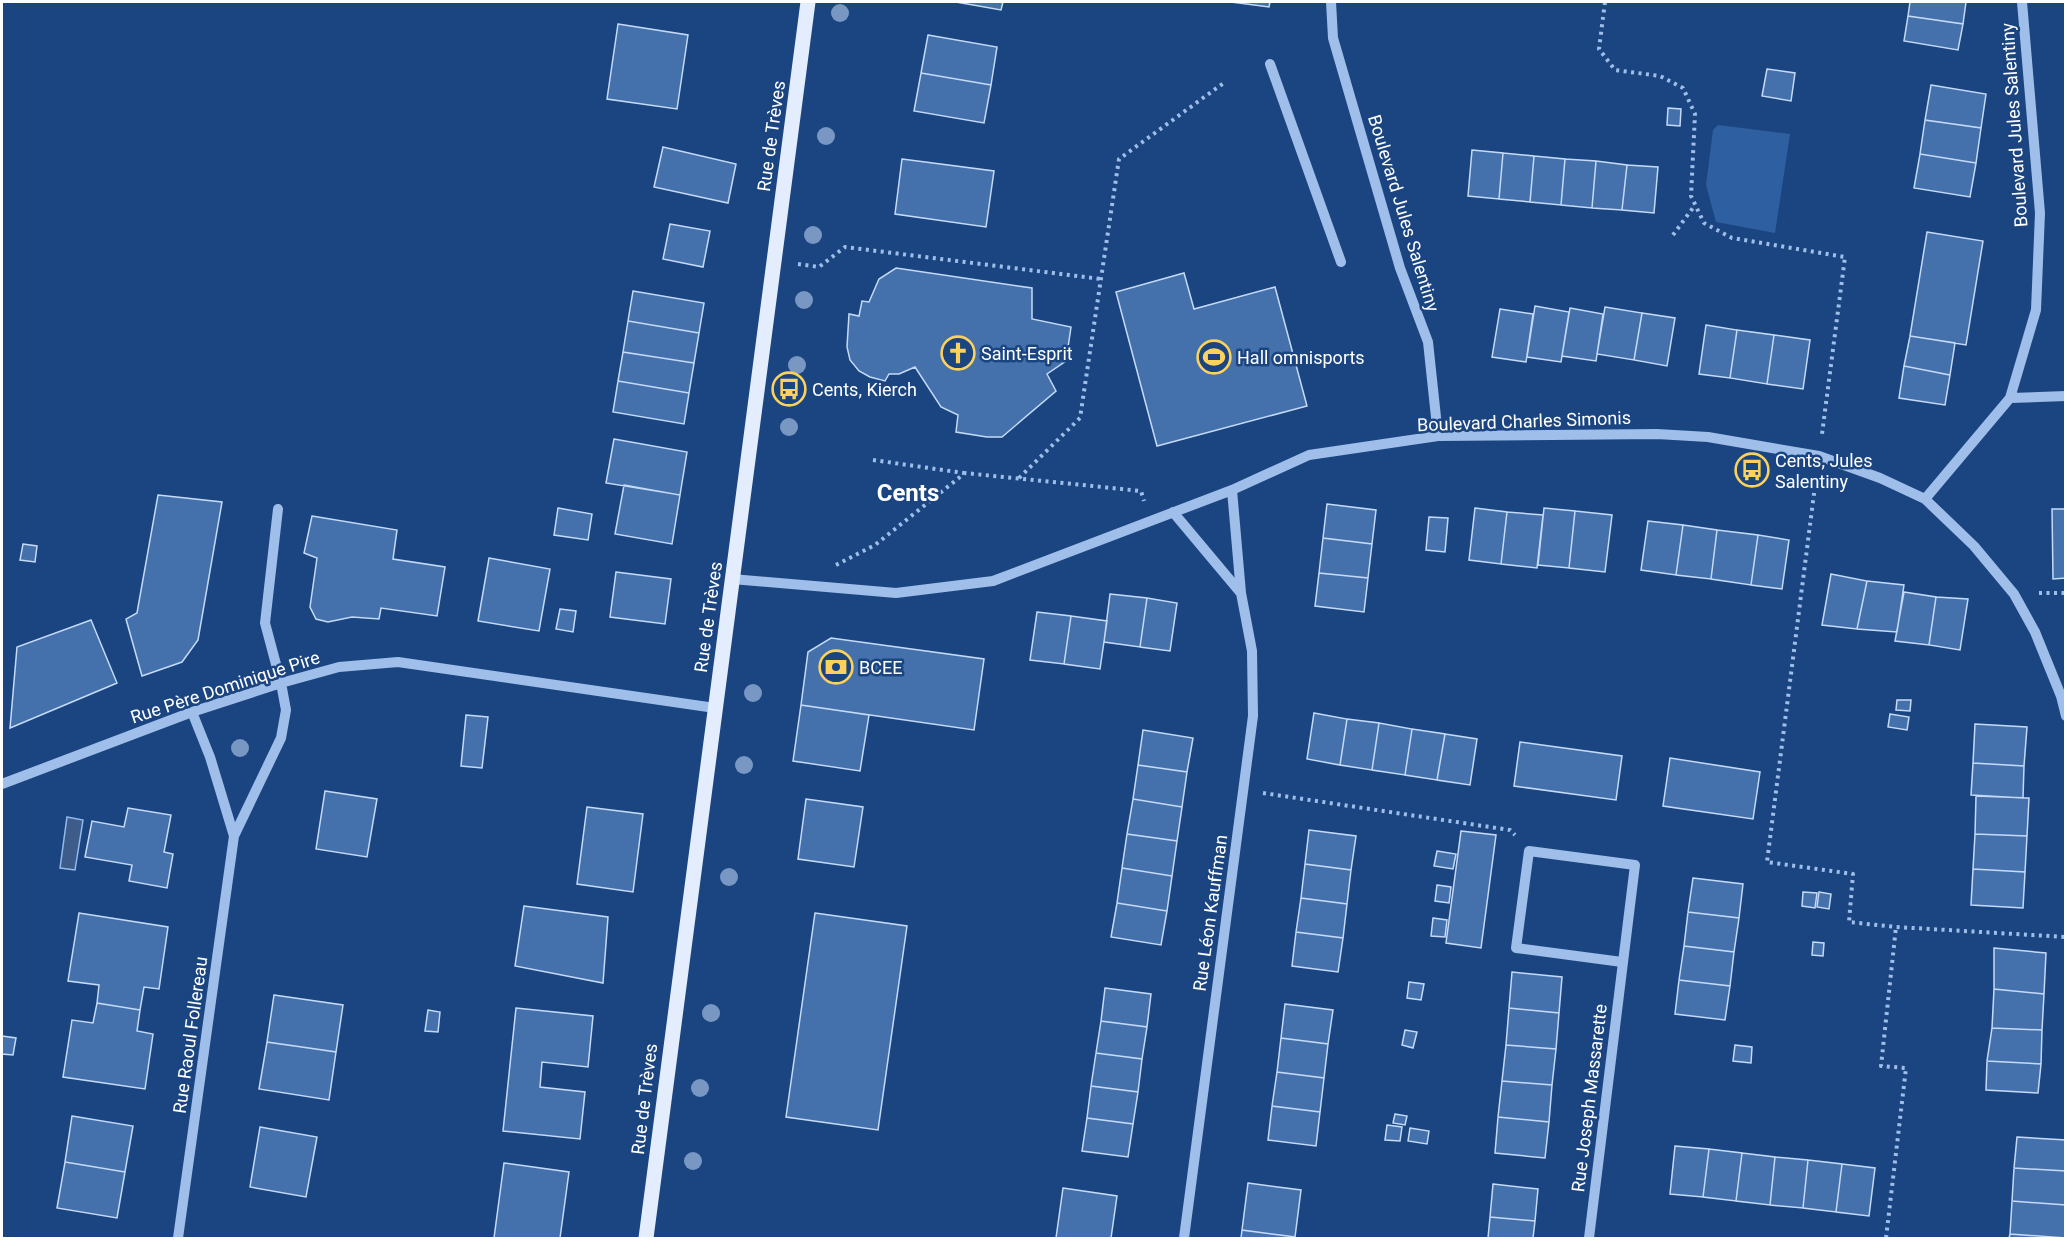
<svg xmlns="http://www.w3.org/2000/svg" width="2067" height="1240" viewBox="0 0 2067 1240" font-family="Roboto,sans-serif">
<style>
.green{fill:#2e5fa0}
.water{fill:#3d5c89;stroke:#92baec;stroke-width:1.5}
.building{fill:#4470ab;stroke:#c4daf8;stroke-width:1.5}
.lines{fill:none;stroke-linecap:round;stroke-linejoin:round}
.path{stroke:#9fbfea;stroke-width:4;stroke-dasharray:3 4.5;stroke-linecap:butt}
.minor{stroke:#9fbfea;stroke-width:10}
.major{stroke:#e3edfe;stroke-width:15}
.tree{fill:#7897c2}
.labels{text-anchor:middle;dominant-baseline:central;stroke-width:5;stroke-linejoin:round;paint-order:stroke}
.street-label{font-size:18px;fill:#fff;stroke:#1b4581}
.poi-label{font-size:18px;fill:#fff;stroke:#1b4581;text-anchor:start}
.district-label{font-size:24px;font-weight:bold;fill:#fff;stroke:#1b4581}
</style>
<rect width="100%" height="100%" fill="#1b4581"/>
<!-- green -->
<path class="green" d="M 1718,125 L 1790,134 L 1775,233 L 1716,222 L 1706,185 L 1713,130 Z"/>
<!-- water -->
<path class="water" d="M 67,817 L 83,820 L 75,870 L 60,868 Z"/>
<!-- building -->
<path class="building" d="M 956,2 L 1003,2 L 1001,10 Z
M 1231,2 L 1270,2 L 1269,7 Z
M 1910,2 L 1966,2 L 1963,24 L 1908,16 Z
M 1908,16 L 1963,24 L 1958,50 L 1904,41 Z
M 618,24 L 688,35 L 677,109 L 607,99 Z
M 928,35 L 997,47 L 991,85 L 921,73 Z
M 1767,69 L 1795,73 L 1791,101 L 1762,96 Z
M 921,73 L 991,85 L 984,123 L 914,111 Z
M 1931,85 L 1986,94 L 1981,128 L 1925,120 Z
M 1668,108 L 1681,109 L 1680,126 L 1667,125 Z
M 1925,120 L 1981,128 L 1976,163 L 1920,154 Z
M 663,147 L 736,164 L 728,203 L 654,187 Z
M 1472,150 L 1503,153 L 1499,199 L 1468,196 Z
M 1503,153 L 1534,156 L 1530,202 L 1499,199 Z
M 1920,154 L 1976,163 L 1970,197 L 1914,188 Z
M 1534,156 L 1565,159 L 1561,205 L 1530,202 Z
M 902,159 L 994,171 L 986,227 L 895,214 Z
M 1565,159 L 1596,161 L 1592,208 L 1561,205 Z
M 1596,161 L 1627,165 L 1622,210 L 1592,208 Z
M 1627,165 L 1658,167 L 1654,213 L 1622,210 Z
M 670,224 L 710,231 L 703,267 L 663,259 Z
M 1927,232 L 1983,241 L 1966,345 L 1910,336 Z
M 896,268 L 1032,288 L 1032,319 L 1071,327 L 1066,361 L 1047,374 L 1056,391 L 1002,437 L 987,437 L 956,432 L 958,415 L 941,407 L 915,367 L 899,374 L 889,374 L 885,381 L 870,377 L 859,371 L 850,360 L 847,347 L 849,314 L 859,316 L 862,301 L 869,302 L 879,279 Z
M 1184,273 L 1194,309 L 1275,287 L 1307,406 L 1157,446 L 1116,292 Z
M 633,291 L 704,303 L 699,333 L 628,321 Z
M 1535,306 L 1569,312 L 1561,362 L 1527,357 Z
M 1605,307 L 1642,313 L 1634,360 L 1597,354 Z
M 1570,308 L 1603,314 L 1596,361 L 1562,356 Z
M 1500,309 L 1533,314 L 1526,362 L 1492,357 Z
M 1642,313 L 1675,318 L 1667,366 L 1634,360 Z
M 628,321 L 699,333 L 694,363 L 623,352 Z
M 1706,325 L 1737,330 L 1730,378 L 1699,374 Z
M 1737,330 L 1774,335 L 1767,384 L 1730,378 Z
M 1774,335 L 1810,340 L 1803,389 L 1767,384 Z
M 1910,336 L 1955,343 L 1950,375 L 1904,366 Z
M 623,352 L 694,363 L 689,393 L 618,381 Z
M 1904,366 L 1950,375 L 1945,405 L 1899,398 Z
M 618,381 L 689,393 L 684,424 L 613,412 Z
M 614,439 L 687,452 L 680,495 L 606,483 Z
M 624,485 L 680,495 L 672,544 L 615,534 Z
M 158,495 L 222,502 L 198,640 L 182,662 L 142,676 L 126,619 L 137,613 Z
M 1327,504 L 1376,510 L 1372,544 L 1323,538 Z
M 558,508 L 592,514 L 588,540 L 554,535 Z
M 1475,508 L 1507,512 L 1501,564 L 1469,560 Z
M 1544,508 L 1575,511 L 1569,568 L 1538,565 Z
M 2052,509 L 2066,509 L 2066,578 L 2053,579 Z
M 1575,511 L 1612,515 L 1605,572 L 1569,568 Z
M 1507,512 L 1543,515 L 1537,568 L 1501,564 Z
M 312,516 L 397,530 L 393,559 L 445,567 L 437,616 L 381,608 L 379,619 L 352,617 L 328,622 L 316,619 L 310,607 L 317,558 L 304,553 Z
M 1429,517 L 1448,518 L 1445,552 L 1426,550 Z
M 1648,521 L 1683,525 L 1676,575 L 1641,570 Z
M 1683,525 L 1717,530 L 1711,579 L 1676,575 Z
M 1717,530 L 1758,535 L 1751,585 L 1711,579 Z
M 1758,535 L 1789,540 L 1782,589 L 1751,585 Z
M 1323,538 L 1372,544 L 1368,578 L 1319,573 Z
M 23,544 L 37,546 L 35,562 L 20,560 Z
M 489,558 L 550,569 L 539,631 L 478,621 Z
M 616,572 L 671,579 L 665,624 L 610,617 Z
M 1319,573 L 1368,578 L 1364,612 L 1315,606 Z
M 1831,574 L 1867,581 L 1857,629 L 1822,625 Z
M 1867,581 L 1904,585 L 1897,632 L 1857,629 Z
M 1904,592 L 1936,597 L 1929,645 L 1895,641 Z
M 1110,594 L 1147,598 L 1140,647 L 1104,642 Z
M 1936,597 L 1968,599 L 1960,650 L 1929,645 Z
M 1147,598 L 1177,603 L 1170,651 L 1140,647 Z
M 560,609 L 576,611 L 573,632 L 556,629 Z
M 1037,612 L 1071,616 L 1064,664 L 1030,660 Z
M 1071,616 L 1107,621 L 1100,669 L 1064,664 Z
M 91,620 L 117,683 L 10,728 L 17,647 Z
M 831,638 L 984,659 L 974,730 L 801,705 L 808,652 Z
M 1897,700 L 1911,700 L 1910,711 L 1896,710 Z
M 801,705 L 869,715 L 860,771 L 793,761 Z
M 1314,713 L 1347,719 L 1340,765 L 1307,759 Z
M 1890,714 L 1909,717 L 1907,730 L 1888,727 Z
M 466,715 L 488,717 L 482,768 L 461,766 Z
M 1347,719 L 1379,723 L 1372,770 L 1340,765 Z
M 1379,723 L 1412,729 L 1405,775 L 1372,770 Z
M 1975,724 L 2027,727 L 2024,766 L 1973,763 Z
M 1412,729 L 1445,734 L 1437,780 L 1405,775 Z
M 1143,730 L 1193,738 L 1187,772 L 1138,765 Z
M 1445,734 L 1477,739 L 1470,785 L 1437,780 Z
M 1520,742 L 1622,756 L 1616,800 L 1514,786 Z
M 1670,758 L 1760,772 L 1753,819 L 1663,806 Z
M 1973,763 L 2024,766 L 2023,798 L 1971,795 Z
M 1138,765 L 1187,772 L 1182,807 L 1133,799 Z
M 325,791 L 377,799 L 367,857 L 316,849 Z
M 1976,796 L 2029,798 L 2027,836 L 1975,834 Z
M 806,799 L 863,807 L 854,867 L 798,859 Z
M 1133,799 L 1182,807 L 1177,841 L 1127,834 Z
M 587,807 L 643,814 L 633,892 L 577,884 Z
M 128,808 L 171,815 L 164,852 L 173,854 L 167,888 L 129,881 L 132,865 L 85,857 L 92,821 L 124,827 Z
M 1309,830 L 1356,836 L 1351,870 L 1305,864 Z
M 1461,831 L 1496,835 L 1481,948 L 1446,943 Z
M 1127,834 L 1177,841 L 1172,876 L 1122,868 Z
M 1975,834 L 2027,836 L 2025,872 L 1973,869 Z
M 1437,851 L 1456,854 L 1453,869 L 1434,866 Z
M 1305,864 L 1351,870 L 1347,904 L 1301,898 Z
M 1122,868 L 1172,876 L 1167,911 L 1117,903 Z
M 1973,869 L 2025,872 L 2023,908 L 1971,905 Z
M 1693,878 L 1743,884 L 1739,918 L 1688,912 Z
M 1437,885 L 1451,887 L 1449,903 L 1435,901 Z
M 1803,892 L 1817,893 L 1815,908 L 1802,906 Z
M 1819,892 L 1831,894 L 1829,909 L 1817,907 Z
M 1301,898 L 1347,904 L 1343,938 L 1296,932 Z
M 1117,903 L 1167,911 L 1161,945 L 1111,937 Z
M 524,906 L 608,917 L 603,983 L 515,966 Z
M 1688,912 L 1739,918 L 1734,952 L 1684,946 Z
M 79,913 L 168,927 L 159,989 L 144,987 L 140,1010 L 97,1003 L 99,985 L 68,981 Z
M 815,913 L 907,926 L 878,1130 L 786,1117 Z
M 1433,918 L 1447,920 L 1445,937 L 1431,936 Z
M 1296,932 L 1343,938 L 1338,972 L 1292,966 Z
M 1813,942 L 1824,943 L 1823,956 L 1812,955 Z
M 1684,946 L 1734,952 L 1730,986 L 1679,980 Z
M 1994,948 L 2046,953 L 2044,994 L 1994,989 Z
M 1512,972 L 1562,977 L 1559,1013 L 1509,1008 Z
M 1679,980 L 1730,986 L 1725,1020 L 1675,1014 Z
M 1409,982 L 1424,984 L 1421,1000 L 1407,998 Z
M 1105,988 L 1151,994 L 1147,1027 L 1101,1021 Z
M 1994,989 L 2044,994 L 2042,1030 L 1992,1028 Z
M 274,995 L 343,1005 L 336,1052 L 267,1042 Z
M 97,1003 L 140,1010 L 137,1031 L 153,1034 L 145,1089 L 63,1077 L 72,1020 L 93,1023 Z
M 1285,1004 L 1333,1010 L 1328,1044 L 1281,1038 Z
M 516,1008 L 593,1016 L 588,1067 L 542,1062 L 540,1087 L 585,1092 L 580,1139 L 503,1131 Z
M 1509,1008 L 1559,1013 L 1556,1049 L 1506,1045 Z
M 428,1010 L 440,1012 L 438,1032 L 425,1031 Z
M 1101,1021 L 1147,1027 L 1142,1059 L 1096,1053 Z
M 1992,1028 L 2042,1030 L 2041,1064 L 1987,1061 Z
M 1405,1030 L 1417,1032 L 1413,1048 L 1402,1045 Z
M 2,1036 L 16,1038 L 13,1055 L 2,1054 Z
M 1281,1038 L 1328,1044 L 1324,1078 L 1277,1072 Z
M 267,1042 L 336,1052 L 329,1100 L 259,1089 Z
M 1506,1045 L 1556,1049 L 1552,1085 L 1502,1081 Z
M 1735,1045 L 1752,1047 L 1751,1063 L 1733,1061 Z
M 1096,1053 L 1142,1059 L 1138,1092 L 1091,1086 Z
M 1987,1061 L 2041,1064 L 2038,1093 L 1986,1090 Z
M 1277,1072 L 1324,1078 L 1320,1112 L 1272,1106 Z
M 1502,1081 L 1552,1085 L 1549,1122 L 1498,1117 Z
M 1091,1086 L 1138,1092 L 1133,1124 L 1087,1118 Z
M 1272,1106 L 1320,1112 L 1316,1146 L 1268,1140 Z
M 1395,1114 L 1407,1116 L 1405,1125 L 1393,1123 Z
M 72,1116 L 133,1126 L 125,1172 L 65,1162 Z
M 1498,1117 L 1549,1122 L 1545,1158 L 1495,1153 Z
M 1087,1118 L 1133,1124 L 1128,1157 L 1082,1151 Z
M 1387,1125 L 1402,1127 L 1400,1141 L 1385,1140 Z
M 260,1127 L 317,1137 L 306,1197 L 250,1187 Z
M 1410,1128 L 1429,1131 L 1427,1144 L 1408,1141 Z
M 2017,1137 L 2066,1140 L 2066,1171 L 2014,1168 Z
M 1675,1146 L 1709,1149 L 1703,1197 L 1670,1194 Z
M 1709,1149 L 1742,1153 L 1736,1201 L 1703,1197 Z
M 1742,1153 L 1775,1157 L 1770,1205 L 1736,1201 Z
M 1775,1157 L 1808,1160 L 1803,1208 L 1770,1205 Z
M 1808,1160 L 1842,1164 L 1836,1212 L 1803,1208 Z
M 65,1162 L 125,1172 L 117,1218 L 57,1208 Z
M 504,1163 L 569,1172 L 560,1238 L 494,1238 Z
M 1842,1164 L 1875,1168 L 1869,1216 L 1836,1212 Z
M 2014,1168 L 2066,1171 L 2066,1205 L 2012,1201 Z
M 1248,1183 L 1301,1190 L 1295,1237 L 1242,1230 Z
M 1493,1184 L 1538,1189 L 1535,1221 L 1490,1217 Z
M 1063,1188 L 1117,1196 L 1111,1238 L 1056,1238 Z
M 2012,1201 L 2066,1205 L 2066,1238 L 2010,1234 Z
M 1490,1217 L 1535,1221 L 1533,1238 L 1488,1238 Z
M 1242,1230 L 1295,1237 L 1295,1238 L 1241,1238 Z
M 2010,1234 L 2066,1238 L 2009,1238 Z"/>
<g class="lines">
<!-- path -->
<path class="path" d="M 1605,2 L 1599,49 L 1615,70 L 1660,76 L 1683,88 L 1695,114 L 1691,196 L 1704,223 L 1732,238 L 1845,257 L 1822,434
M 1673,235 L 1695,205
M 798,264 L 819,267 L 845,247 L 1101,279
M 873,460 L 964,473
M 1019,478 L 1080,418 L 1119,159 L 1225,82
M 1816,478 L 1767,862 L 1853,874 L 1849,922 L 1896,927 L 2066,937
M 836,565 L 875,545 L 965,473 L 1141,491 L 1144,501
M 2039,593 L 2066,593
M 1263,793 L 1510,830 L 1515,835
M 1886,1238 L 1906,1068 L 1881,1066 L 1896,927"/>
<!-- minor -->
<path class="minor" d="M 1331,2 L 1333,38 L 1400,268 L 1428,342 L 1438,436
M 1270,64 L 1341,262
M 2010,398 L 2066,396
M 1925,499 L 2010,398 L 2036,310 L 2040,213 L 2022,2
M 1173,512 L 1240,592
M 732,579 L 896,593 L 993,581 L 1232,490 L 1309,455 L 1438,436 L 1657,434 L 1708,437 L 1819,456 L 1880,478 L 1925,499 L 1974,546 L 2014,594 L 2035,632 L 2061,696 L 2066,716
M 192,712 L 210,757 L 234,836
M 2,784 L 192,712 L 281,683 L 339,667 L 398,662 L 715,708
M 178,1238 L 234,836 L 281,738 L 286,710 L 281,683 L 265,623 L 278,509
M 1184,1238 L 1253,716 L 1252,651 L 1241,593 L 1232,490
M 1589,1238 L 1635,865 L 1529,851 L 1516,948 L 1622,962"/>
<!-- major -->
<path class="major" d="M 646,1238 L 808,2"/>
</g>
<!-- trees -->
<g class="tree">
<circle cx="840" cy="13" r="9"/>
<circle cx="826" cy="136" r="9"/>
<circle cx="813" cy="235" r="9"/>
<circle cx="804" cy="300" r="9"/>
<circle cx="797" cy="365" r="9"/>
<circle cx="789" cy="427" r="9"/>
<circle cx="753" cy="693" r="9"/>
<circle cx="240" cy="748" r="9"/>
<circle cx="744" cy="765" r="9"/>
<circle cx="729" cy="877" r="9"/>
<circle cx="711" cy="1013" r="9"/>
<circle cx="700" cy="1088" r="9"/>
<circle cx="693" cy="1161" r="9"/>
</g>
<!-- icons -->
<defs>
<symbol id="church-ring" viewBox="-11 -11 22 22"><circle r="9.5" fill="#1b4581" stroke="#fcd15c" stroke-width="1.5"/><path d="M-1.2-6h2.4v3.5h3.3v2.4h-3.3V6h-2.4V-.1h-3.3v-2.4h3.3Z" fill="#fcd15c"/></symbol>
<symbol id="stadium-ring" viewBox="-11 -11 22 22"><circle r="9.5" fill="#1b4581" stroke="#fcd15c" stroke-width="1.5"/><path d="M0-5a6.5 5 0 1 0 0 10a6.5 5 0 1 0 0-10ZM-3.5-1.8h7v3.6h-7Z" fill="#fcd15c"/></symbol>
<symbol id="bus-ring" viewBox="-11 -11 22 22"><circle r="9.5" fill="#1b4581" stroke="#fcd15c" stroke-width="1.5"/><path d="M-5-6H5V4H4V6H2V4H-2V6H-4V4H-5ZM-3.5-4V0h7V-4ZM-3.5 1.2v1.5H-2V1.2ZM2 1.2v1.5H3.5V1.2Z" fill="#fcd15c"/></symbol>
<symbol id="bank-ring" viewBox="-11 -11 22 22"><circle r="9.5" fill="#1b4581" stroke="#fcd15c" stroke-width="1.5"/><path d="M-6-4H6V4H-6ZM0-2.3a2.3 2.3 0 1 0 0 4.6a2.3 2.3 0 1 0 0-4.6Z" fill="#fcd15c"/></symbol>
</defs>
<g fill-rule="evenodd">
<use href="#church-ring" x="939" y="334" width="38" height="38"/>
<use href="#stadium-ring" x="1195" y="338" width="38" height="38"/>
<use href="#bus-ring" x="770" y="370" width="38" height="38"/>
<use href="#bus-ring" x="1733" y="451" width="38" height="38"/>
<use href="#bank-ring" x="817" y="648" width="38" height="38"/>
</g>
<g class="labels">
<!-- street labels -->
<g class="street-label">
<text transform="translate(2014 125) rotate(-94)">Boulevard Jules Salentiny</text>
<text transform="translate(771 136) rotate(-82)">Rue de Trèves</text>
<text transform="translate(1404 213) rotate(73)">Boulevard Jules Salentiny</text>
<text transform="translate(1524 421) rotate(-2)">Boulevard Charles Simonis</text>
<text transform="translate(708 617) rotate(-82)">Rue de Trèves</text>
<text transform="translate(225 687) rotate(-18)">Rue Père Dominique Pire</text>
<text transform="translate(1210 913) rotate(-82)">Rue Léon Kauffman</text>
<text transform="translate(190 1035) rotate(-82)">Rue Raoul Follereau</text>
<text transform="translate(1589 1098) rotate(-83)">Rue Joseph Massarette</text>
<text transform="translate(644 1099) rotate(-83)">Rue de Trèves</text>
</g>
<!-- poi labels -->
<g class="poi-label">
<text x="981" y="353">Saint-Esprit</text>
<text x="1237" y="357">Hall omnisports</text>
<text x="812" y="389">Cents, Kierch</text>
<text x="1775" y="460">Cents, Jules<tspan x="1775" dy="21">Salentiny</tspan></text>
<text x="859" y="667">BCEE</text>
</g>
<!-- district labels -->
<g class="district-label">
<text x="908" y="493">Cents</text>
</g>
</g>
<!-- border -->
<rect width="2067" height="1240" fill="none" stroke="#ffffff" stroke-width="6"/>
</svg>
